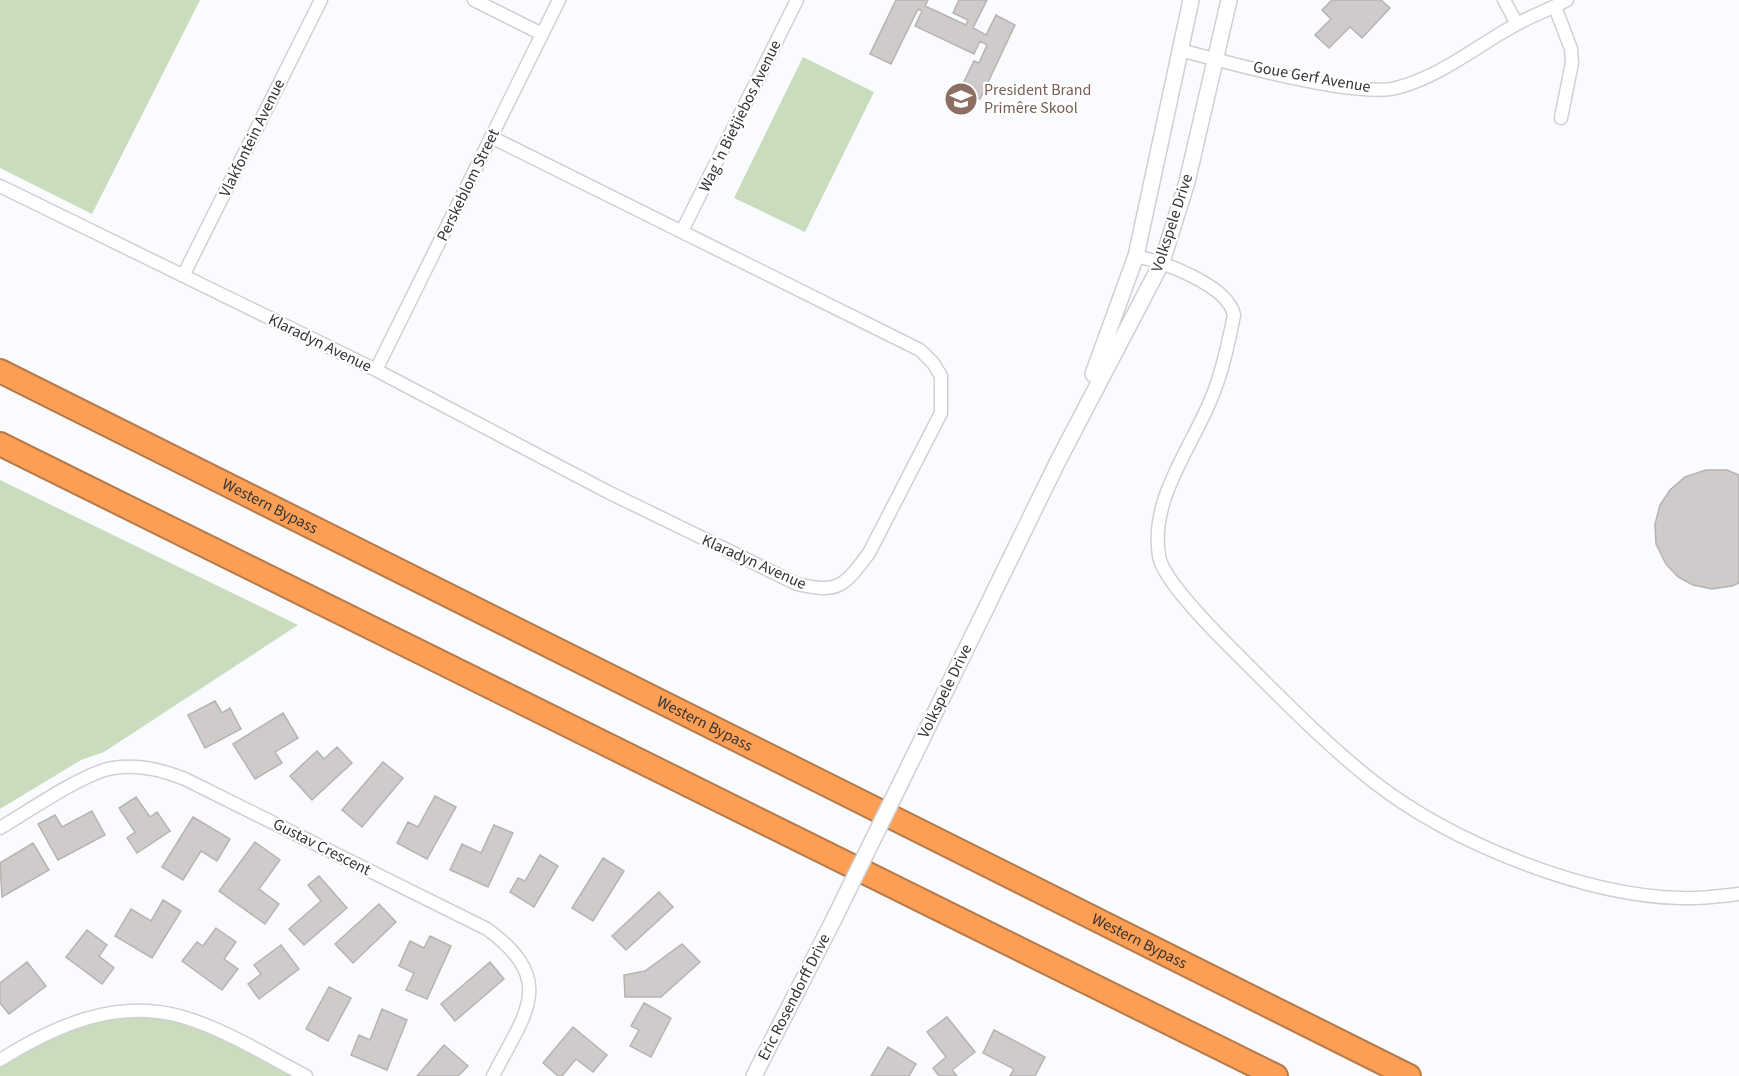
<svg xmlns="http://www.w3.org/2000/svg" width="1739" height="1076" viewBox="0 0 1739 1076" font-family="'Source Sans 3',sans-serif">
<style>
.green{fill:#c9dcbe}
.building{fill:#cfcbca;stroke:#b7b3b1;stroke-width:1.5}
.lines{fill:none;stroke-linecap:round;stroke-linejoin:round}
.minor-casing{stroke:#cfd0d3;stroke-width:15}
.tertiary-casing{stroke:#cfd0d3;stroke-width:18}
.motorway-casing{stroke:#b67a4a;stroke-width:26}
.minor{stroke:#fff;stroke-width:12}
.tertiary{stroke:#fff;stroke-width:15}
.motorway{stroke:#fc9f55;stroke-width:22}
.tertiary-bridge-casing{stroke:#cfd0d3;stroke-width:18;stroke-linecap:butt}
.tertiary-bridge{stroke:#fff;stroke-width:15}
.labels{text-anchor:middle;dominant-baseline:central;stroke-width:4.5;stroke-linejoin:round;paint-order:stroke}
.street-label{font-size:16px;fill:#343435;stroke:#fff}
.education-label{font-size:16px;fill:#785e54;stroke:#fff;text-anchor:start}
</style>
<rect width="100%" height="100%" fill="#fafbfe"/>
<!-- green -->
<path class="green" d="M 0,0 L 200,0 L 92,214 L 0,168 Z
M 803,57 L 874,92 L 805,232 L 734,198 Z
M 0,480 L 298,625 L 104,752 L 81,760 L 0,809 Z
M 149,1013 L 195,1025 L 299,1076 L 0,1076 L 0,1065 L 74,1024 Z"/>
<!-- building -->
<path class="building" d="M 896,0 L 928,0 L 925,6 L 966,25 L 968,20 L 953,13 L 959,0 L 987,0 L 973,28 L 986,35 L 996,15 L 1015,25 L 980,99 L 960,90 L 974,61 L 979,63 L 987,45 L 980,41 L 974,54 L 915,26 L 922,11 L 918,9 L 891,64 L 870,54 Z
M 1332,0 L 1381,0 L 1390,8 L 1362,38 L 1350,27 L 1329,48 L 1315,35 L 1331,19 L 1322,10 Z
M 1706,470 L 1727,470 L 1739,475 L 1739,583 L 1732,586 L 1712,589 L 1693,585 L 1678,577 L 1666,564 L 1656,544 L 1655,524 L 1660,505 L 1670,490 L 1685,477 Z
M 215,701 L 222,713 L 230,708 L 241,729 L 205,748 L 188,715 Z
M 283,713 L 298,738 L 275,752 L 282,763 L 255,779 L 233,744 Z
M 337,747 L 352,763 L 312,800 L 290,776 L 317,751 L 324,759 Z
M 383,762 L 403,778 L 362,827 L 342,810 Z
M 435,796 L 456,807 L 427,859 L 397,843 L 408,822 L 418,827 Z
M 136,797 L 150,817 L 157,812 L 170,831 L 137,853 L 127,838 L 135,832 L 119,808 Z
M 92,811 L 105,835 L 58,860 L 38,824 L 55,815 L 62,827 Z
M 193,817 L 230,839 L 217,861 L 201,851 L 183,880 L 162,867 Z
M 494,825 L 513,833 L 488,887 L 450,870 L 462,844 L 481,853 Z
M 255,842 L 280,860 L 259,889 L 279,904 L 265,924 L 219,891 Z
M 33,843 L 49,870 L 2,897 L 0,863 Z
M 540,855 L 558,866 L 534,907 L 510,892 L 518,878 L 525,881 Z
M 603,858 L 624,871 L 593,921 L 572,908 Z
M 319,876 L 347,908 L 304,945 L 289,929 L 321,901 L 308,885 Z
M 659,892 L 673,907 L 626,950 L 612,936 Z
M 163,900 L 181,911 L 152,958 L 115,936 L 131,909 L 151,921 Z
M 379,904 L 396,922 L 353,963 L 335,944 Z
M 216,928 L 236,942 L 224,959 L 238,969 L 222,990 L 182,961 L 197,942 L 203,946 Z
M 87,930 L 107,945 L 99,956 L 114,968 L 102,984 L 66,957 Z
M 430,936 L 451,946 L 427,999 L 406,990 L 414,973 L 399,966 L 410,941 L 424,948 Z
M 682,944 L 700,962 L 661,997 L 625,997 L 624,975 L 645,971 Z
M 281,945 L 299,969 L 259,999 L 248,984 L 261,974 L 254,965 Z
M 27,962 L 46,986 L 9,1014 L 0,1003 L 0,983 Z
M 490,962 L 504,979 L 455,1021 L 441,1004 Z
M 329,987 L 351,998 L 328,1041 L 306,1029 Z
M 644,1003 L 671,1018 L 651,1057 L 630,1046 L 639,1030 L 631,1026 Z
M 382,1009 L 407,1020 L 387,1070 L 351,1055 L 359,1035 L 370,1040 Z
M 947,1017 L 975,1052 L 952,1070 L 957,1076 L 939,1076 L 933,1068 L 946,1057 L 927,1032 Z
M 573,1027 L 607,1055 L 593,1072 L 576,1059 L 562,1076 L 558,1076 L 543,1063 Z
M 994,1030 L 1045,1057 L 1035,1076 L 1010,1076 L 1014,1069 L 983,1053 Z
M 444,1045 L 468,1066 L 458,1076 L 417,1076 Z
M 888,1047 L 916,1064 L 909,1076 L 871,1076 Z"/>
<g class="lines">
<defs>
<path id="minor" d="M 474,0 L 542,34
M 1504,0 L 1517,24
M 1555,7 L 1571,49 L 1572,63 L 1561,118
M 1180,50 C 1226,62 1354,98 1396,88 C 1442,76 1476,46 1517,24 C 1533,15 1551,9 1567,0
M 0,186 L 376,370 L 608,492 L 797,584 C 839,594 844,586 869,553 L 941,413 L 941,376 L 933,363 L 920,350 L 491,137
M 682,231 L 797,0
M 1136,256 C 1163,262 1228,285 1234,315 C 1229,340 1224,365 1215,389 C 1196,443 1149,496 1159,556 C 1163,582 1223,640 1243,660 C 1285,702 1327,745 1374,782 C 1451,842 1583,896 1681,898 C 1700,899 1720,896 1739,894
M 183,276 L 321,0
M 376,370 L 559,0
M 0,828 C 27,812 85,772 113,768 C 139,764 162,770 185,779 L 487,929 C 558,981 525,1013 493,1076
M 0,1060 C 56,1025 119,997 186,1018 C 228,1031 267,1056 306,1076"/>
<path id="tertiary" d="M 1093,374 L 1136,256 L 1191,0
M 906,772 L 1057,463 L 1162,262 L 1187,182 L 1229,0
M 754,1076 L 834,919"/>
<g id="motorway">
<path id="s1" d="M 0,371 L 1409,1076"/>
<path d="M 0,444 L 1276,1076"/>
</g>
</defs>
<!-- minor casing -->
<use href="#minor" class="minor-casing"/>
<!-- tertiary casing -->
<use href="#tertiary" class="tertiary-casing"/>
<!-- motorway casing -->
<use href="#motorway" class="motorway-casing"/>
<!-- minor -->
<use href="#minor" class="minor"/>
<!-- tertiary -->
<use href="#tertiary" class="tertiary"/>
<!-- motorway -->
<use href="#motorway" class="motorway"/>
<defs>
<path id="tertiary-bridge" d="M 834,919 L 906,772"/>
</defs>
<!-- tertiary-bridge casing -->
<use href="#tertiary-bridge" class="tertiary-bridge-casing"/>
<!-- tertiary-bridge -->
<use href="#tertiary-bridge" class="tertiary-bridge"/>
</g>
<!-- icons -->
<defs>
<symbol id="school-disc" viewBox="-11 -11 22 22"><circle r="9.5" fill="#8d6e63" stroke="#fff"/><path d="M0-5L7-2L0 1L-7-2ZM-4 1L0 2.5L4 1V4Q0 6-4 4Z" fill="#fff"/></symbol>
</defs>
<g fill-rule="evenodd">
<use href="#school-disc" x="942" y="80" width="38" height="38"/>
</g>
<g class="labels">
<!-- street labels -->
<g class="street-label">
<text transform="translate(1312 77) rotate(10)">Goue Gerf Avenue</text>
<text transform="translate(740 116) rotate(-64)">Wag 'n Bietjiebos Avenue</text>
<text transform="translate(252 138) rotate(-64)">Vlakfontein Avenue</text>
<text transform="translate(468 185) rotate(-64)">Perskeblom Street</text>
<text transform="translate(1172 223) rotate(-72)">Volkspele Drive</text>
<text transform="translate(320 343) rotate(26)">Klaradyn Avenue</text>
<text stroke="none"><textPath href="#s1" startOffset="302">Western Bypass</textPath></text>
<text transform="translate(754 562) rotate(24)">Klaradyn Avenue</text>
<text transform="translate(945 691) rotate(-64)">Volkspele Drive</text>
<text stroke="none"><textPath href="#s1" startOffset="788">Western Bypass</textPath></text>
<text transform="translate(322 847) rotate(27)">Gustav Crescent</text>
<text stroke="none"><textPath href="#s1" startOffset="1274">Western Bypass</textPath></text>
<text transform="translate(794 997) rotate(-63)">Eric Rosendorff Drive</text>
</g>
<!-- education labels -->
<g class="education-label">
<text x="984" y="90">President Brand<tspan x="984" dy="18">Primêre Skool</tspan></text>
</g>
</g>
</svg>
